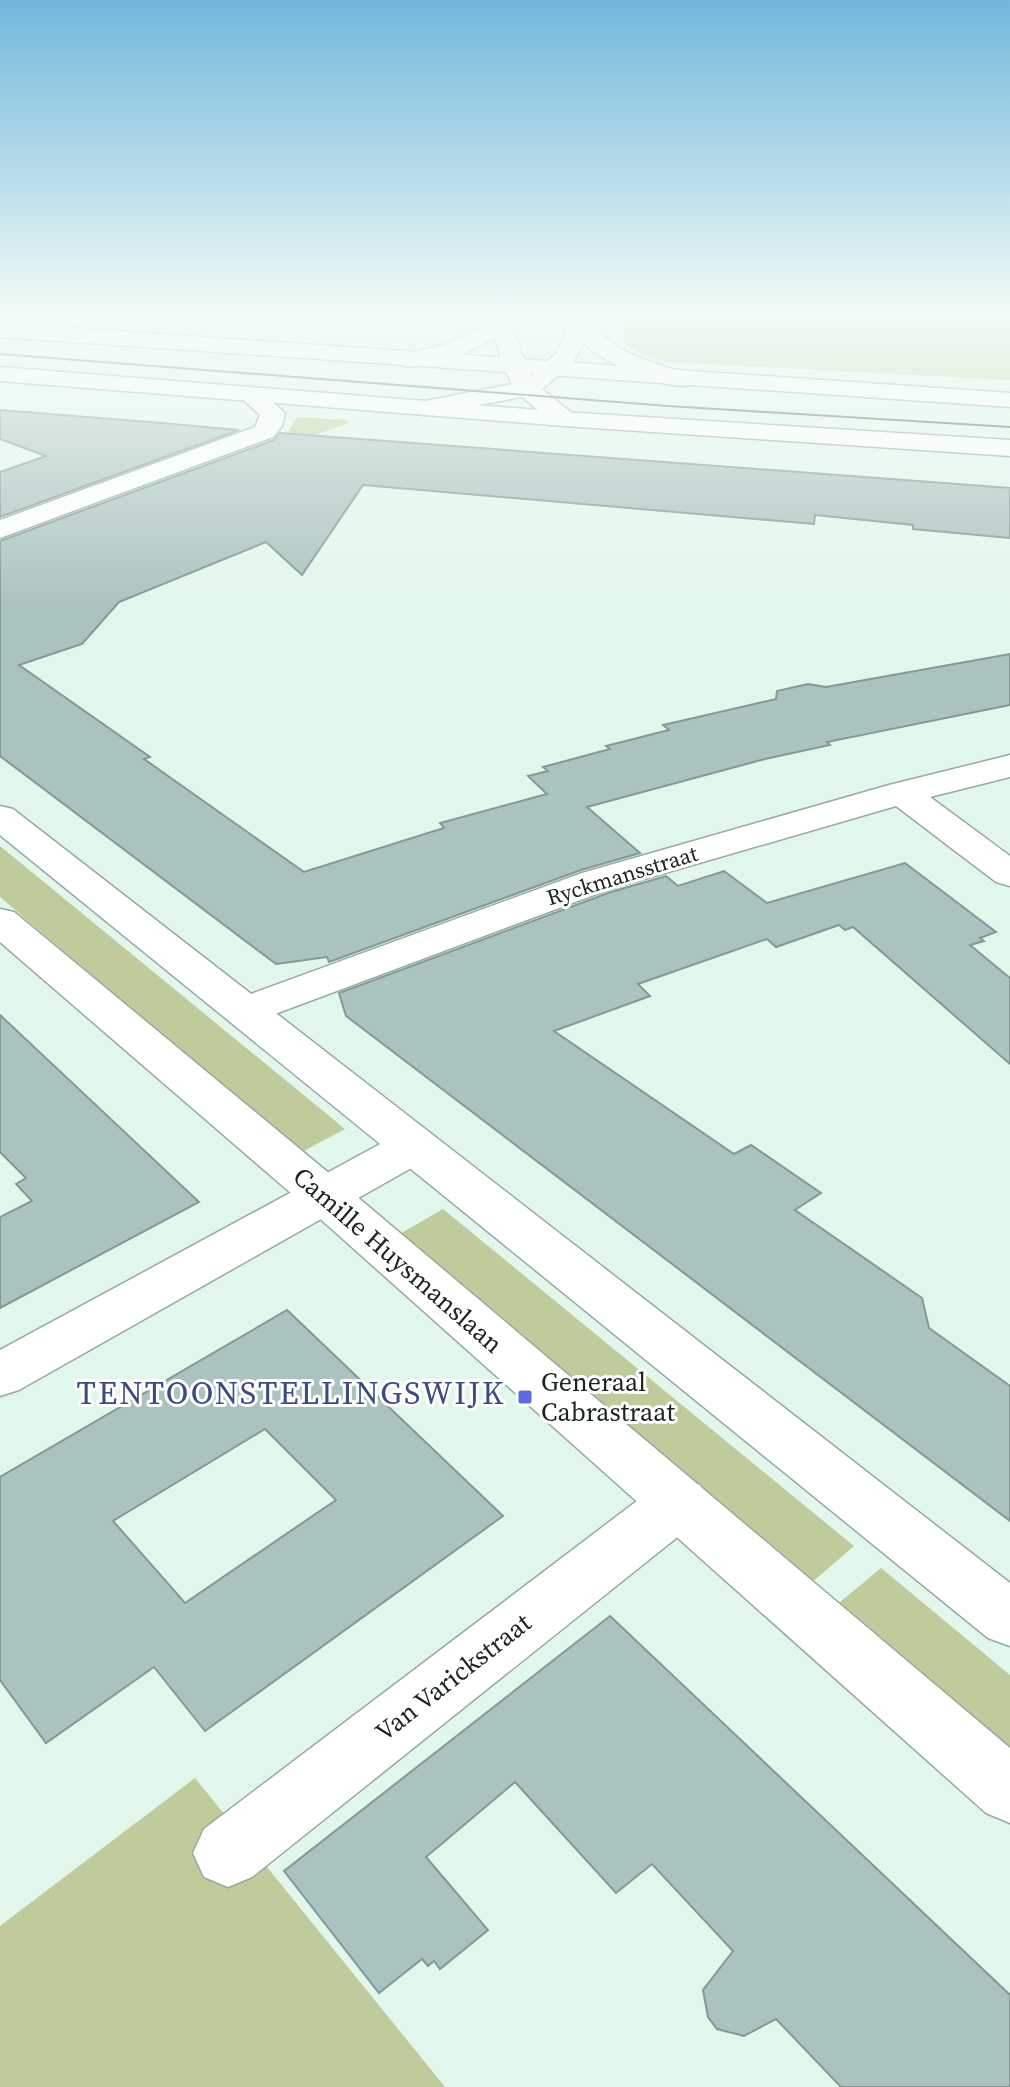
<svg xmlns="http://www.w3.org/2000/svg" width="1010" height="2087" viewBox="0 0 1010 2087" font-family="'Source Serif 4',serif">
<style>
.green{fill:#bfcb9b}
.building{fill:#abc3c0;stroke:#829996;stroke-width:2;fill-rule:evenodd}
.lines{fill:none;stroke-linecap:round;stroke-linejoin:round}
.minor-casing{stroke:#96aa9f;stroke-width:3}
.tertiary-casing{stroke:#96aa9f;stroke-width:3}
.secondary-casing{stroke:#96aa9f;stroke-width:3}
.minor{fill:#fff;fill-rule:evenodd}
.tertiary{fill:#fff;fill-rule:evenodd}
.secondary{fill:#fff;fill-rule:evenodd}
.tram{stroke:#56625c;stroke-width:2}
.poi-dot{fill:#5c6ae2;stroke:#fff;stroke-width:3}
.labels{text-anchor:middle;dominant-baseline:central;stroke-width:6;stroke-linejoin:round;paint-order:stroke}
.street-label{font-size:22px;fill:#1c2420;stroke:#fff}
.near-street-label{font-size:26px;fill:#1c2420;stroke:#fff}
.near-poi-label{font-size:26px;fill:#1c2420;stroke:#fff;text-anchor:start}
.near-quarter-label{font-size:32px;letter-spacing:2px;fill:#3f4986;stroke:#fff}
</style>
<rect width="100%" height="100%" fill="#e2f7ec"/>
<!-- green -->
<path class="green" d="M 625,315 L 1010,315 L 1010,380 L 668,362 L 644,355 L 623,343 Z
M 297,417 L 346,420 L 349,423 L 306,438 L 287,434 Z
M 0,846 L 345,1129 L 300,1153 L 0,897 Z
M 443,1209 L 854,1546 L 809,1585 L 398,1235 Z
M 881,1568 L 1010,1675 L 1010,1757 L 834,1607 Z
M 195,1778 L 445,2087 L 0,2087 L 0,1926 Z"/>
<!-- building -->
<path class="building" d="M 0,410 L 162,423 L 239,430 L 0,517 L 0,472 L 46,456 L 0,439 Z
M 280,433 L 1010,488 L 1010,538 L 913,529 L 913,525 L 815,515 L 814,524 L 363,485 L 302,575 L 266,542 L 119,602 L 82,644 L 19,665 L 150,757 L 144,759 L 304,872 L 444,828 L 440,823 L 547,794 L 528,776 L 548,771 L 543,767 L 610,749 L 606,746 L 669,730 L 663,725 L 776,699 L 777,691 L 808,684 L 826,687 L 1010,654 L 1010,705 L 827,742 L 830,745 L 765,759 L 587,807 L 640,853 L 581,870 L 329,962 L 327,957 L 276,964 L 0,756 L 0,541 L 274,440 Z
M 905,863 L 996,932 L 980,938 L 984,941 L 970,945 L 1010,978 L 1010,1064 L 853,927 L 845,930 L 839,925 L 776,947 L 767,939 L 638,984 L 650,996 L 554,1031 L 734,1154 L 751,1145 L 821,1193 L 795,1210 L 922,1298 L 929,1328 L 1010,1386 L 1010,1521 L 346,1016 L 339,993 L 611,892 L 666,876 L 678,886 L 724,871 L 767,903 Z
M 0,1015 L 199,1202 L 0,1308 L 0,1217 L 32,1201 L 16,1184 L 26,1178 L 0,1152 Z
M 287,1310 L 503,1516 L 205,1731 L 154,1667 L 46,1743 L 0,1680 L 0,1477 ZM 265,1429 L 336,1500 L 185,1603 L 113,1521 Z
M 610,1616 L 1010,1995 L 1010,2087 L 841,2087 L 776,2019 L 744,2036 L 717,2029 L 708,2017 L 703,1990 L 733,1951 L 652,1864 L 616,1893 L 515,1782 L 426,1857 L 488,1930 L 440,1969 L 434,1961 L 428,1966 L 422,1959 L 379,1993 L 284,1871 Z"/>
<g class="lines">
<defs>
<path id="minor" d="M 249,387 L 257,389 L 285,413 L 282,426 L 273,437 L 0,538 L 0,520 L 255,427 L 260,415 L 237,394 L 241,389 Z
M 1010,755 L 1010,777 L 930,797 L 1010,856 L 1010,886 L 996,882 L 896,806 L 610,889 L 259,1020 L 244,1024 L 229,1020 L 223,1011 L 229,1002 L 582,873 L 889,785 Z
M 412,1131 L 429,1136 L 436,1147 L 429,1158 L 19,1390 L 0,1396 L 0,1350 L 395,1136 Z
M 679,1478 L 700,1485 L 708,1502 L 700,1519 L 252,1877 L 228,1887 L 204,1877 L 193,1853 L 204,1829 L 658,1485 Z"/>
<path id="tertiary" d="M 485,315 L 507,315 L 531,376 L 556,354 L 570,324 L 565,315 L 587,315 C 609,355 650,360 689,375 L 693,380 L 689,385 C 667,391 599,361 584,343 L 572,364 L 542,389 L 573,414 L 576,419 L 573,424 L 555,424 L 522,397 L 424,415 L 415,413 L 412,408 L 415,403 L 512,384 L 504,368 L 495,338 L 463,354 L 409,367 L 401,365 L 398,360 L 401,355 L 447,344 L 489,324 Z
M 0,806 L 13,809 L 1010,1583 L 1010,1646 L 988,1638 L 0,835 Z
M 0,909 L 14,912 L 342,1184 L 1010,1748 L 1010,1823 L 986,1813 L 308,1208 L 0,942 Z"/>
<path id="secondary" d="M 0,323 L 1010,393 L 1010,407 L 0,337 Z
M 0,367 L 564,412 L 1010,440 L 1010,456 L 564,426 L 0,381 Z"/>
</defs>
<!-- minor casing -->
<use href="#minor" class="minor-casing"/>
<!-- tertiary casing -->
<use href="#tertiary" class="tertiary-casing"/>
<!-- secondary casing -->
<use href="#secondary" class="secondary-casing"/>
<!-- minor -->
<use href="#minor" class="minor"/>
<!-- tertiary -->
<use href="#tertiary" class="tertiary"/>
<!-- secondary -->
<use href="#secondary" class="secondary"/>
<!-- tram -->
<path class="tram" d="M 0,354 L 668,406 L 1010,427"/>
</g>
<!-- sky -->
<linearGradient id="sky" x2="0" y2="1"><stop stop-color="#71b7db"/><stop offset="0.52" stop-color="#f2fbf6"/><stop offset="1" stop-color="#f2fbf6" stop-opacity="0"/></linearGradient>
<rect width="1010" height="607" fill="url(#sky)"/>
<!-- markers -->
<rect class="poi-dot" x="517" y="1389" width="16" height="16" rx="4"/>
<g class="labels">
<!-- street labels -->
<g class="street-label">
<text transform="translate(622 875) rotate(-17)">Ryckmansstraat</text>
</g>
<!-- near-street labels -->
<g class="near-street-label">
<text transform="translate(398 1260) rotate(41)">Camille Huysmanslaan</text>
<text transform="translate(453 1677) rotate(-38)">Van Varickstraat</text>
</g>
<!-- near-poi labels -->
<g class="near-poi-label">
<text x="541" y="1382">Generaal<tspan x="541" dy="30">Cabrastraat</tspan></text>
</g>
<!-- near-quarter labels -->
<g class="near-quarter-label">
<text x="291" y="1393">TENTOONSTELLINGSWIJK</text>
</g>
</g>
</svg>
